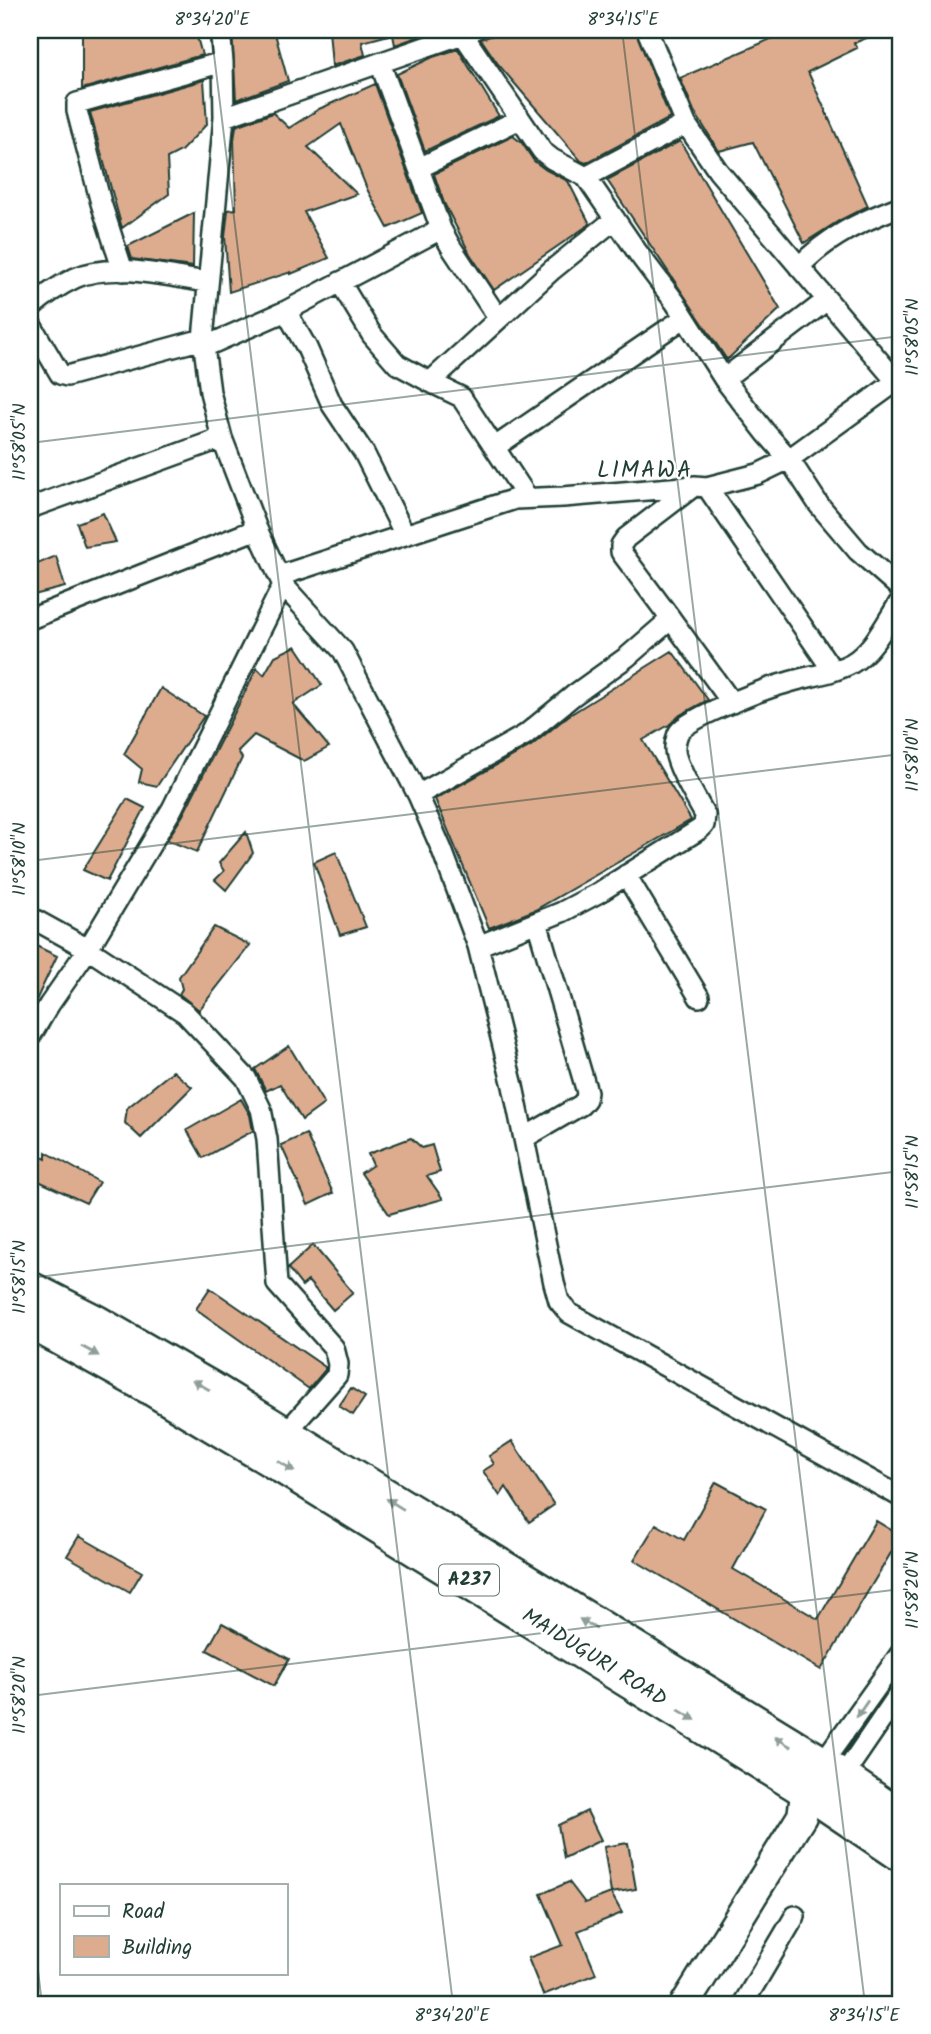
<svg xmlns="http://www.w3.org/2000/svg" width="931" height="2034" viewBox="0 0 931 2034" font-family="Kalam,sans-serif">
<style>
.building{fill:#ddac8f;stroke:#1f3d34;stroke-width:2}
.lines{fill:none;stroke-linecap:round;stroke-linejoin:round}
.street-casing{stroke:#1f3d34;stroke-width:24}
.secondary-casing{stroke:#1f3d34;stroke-width:33}
.highway-casing{stroke:#1f3d34;stroke-width:42}
.street{stroke:#fff;stroke-width:19}
.secondary{stroke:#fff;stroke-width:28}
.highway{stroke:#fff;stroke-width:37}
.oneway{fill:#8f9e9a}
.ticks{fill:none;stroke:#1f3d34;stroke-width:2;stroke-opacity:0.45}
.labels{text-anchor:middle;dominant-baseline:central;stroke-width:5;stroke-linejoin:round;paint-order:stroke}
.shield{fill:#fff;stroke:#627771;stroke-width:2}
.shield-label{font-size:19px;font-weight:bold;fill:#1f3d34}
.street-label{font-size:21px;fill:#1f3d34;stroke:#fff}
.neighbourhood-label{font-size:23px;letter-spacing:2px;fill:#1f3d34;stroke:#fff}
.neatline{fill:none;stroke:#1f3d34;stroke-width:2.5}
.ticks-label{font-size:18px;text-anchor:middle;fill:#1f3d34}
</style>
<rect width="100%" height="100%" fill="#fff"/>
<filter id="ink" filterUnits="userSpaceOnUse"><feTurbulence type="fractalNoise" baseFrequency=".0143" numOctaves="2"/><feDisplacementMap in="SourceGraphic" scale="14" xChannelSelector="R" yChannelSelector="G"/><feConvolveMatrix kernelMatrix="1 2 1 2 8 2 1 2 1" color-interpolation-filters="sRGB"/></filter>
<g filter="url(#ink)">
<!-- building -->
<path class="building" d="M 82,30 L 195,30 L 202,55 L 82,89 Z
M 232,30 L 274,30 L 288,81 L 236,100 Z
M 329,30 L 389,30 L 389,35 L 362,42 L 365,55 L 332,66 Z
M 392,30 L 437,30 L 395,45 Z
M 509,30 L 635,30 L 670,118 L 586,163 L 581,161 L 498,64 L 481,39 Z
M 792,30 L 884,31 L 854,43 L 857,48 L 808,72 L 868,206 L 840,220 L 804,243 L 753,142 L 719,151 L 694,111 L 680,78 Z
M 458,49 L 499,116 L 425,151 L 397,74 L 433,57 Z
M 204,80 L 207,124 L 181,151 L 167,158 L 169,194 L 122,228 L 90,112 Z
M 375,84 L 422,213 L 388,228 L 367,189 L 341,124 L 308,147 L 357,194 L 304,212 L 329,258 L 291,274 L 291,272 L 229,292 L 225,237 L 228,210 L 236,209 L 234,140 L 236,126 L 273,113 L 289,128 L 319,109 Z
M 513,136 L 522,143 L 534,161 L 546,170 L 568,181 L 590,224 L 494,290 L 470,254 L 444,203 L 434,174 Z
M 680,141 L 780,309 L 727,360 L 607,180 Z
M 194,213 L 193,267 L 132,259 L 128,246 Z
M 103,513 L 116,542 L 85,547 L 77,523 Z
M 56,556 L 65,587 L 30,596 L 30,567 Z
M 296,646 L 322,685 L 293,704 L 329,747 L 304,761 L 254,735 L 238,751 L 242,758 L 197,852 L 167,840 L 183,815 L 257,668 L 264,675 L 275,656 Z
M 672,651 L 708,700 L 680,715 L 669,725 L 643,740 L 691,820 L 535,910 L 489,928 L 435,799 L 531,746 L 568,716 Z
M 161,688 L 204,716 L 157,786 L 139,782 L 142,769 L 124,754 Z
M 127,799 L 145,808 L 107,881 L 83,870 Z
M 246,832 L 253,853 L 226,890 L 215,880 L 224,871 L 219,863 Z
M 336,852 L 366,927 L 340,935 L 314,862 Z
M 214,927 L 250,945 L 199,1010 L 179,994 L 182,989 L 179,977 Z
M 30,943 L 57,956 L 30,1013 Z
M 289,1046 L 324,1104 L 302,1120 L 280,1084 L 266,1091 L 255,1069 Z
M 173,1071 L 192,1087 L 141,1138 L 125,1123 L 127,1108 Z
M 241,1099 L 250,1115 L 253,1131 L 203,1158 L 187,1130 Z
M 306,1134 L 333,1193 L 308,1205 L 281,1145 Z
M 411,1138 L 422,1148 L 432,1145 L 440,1172 L 427,1176 L 443,1199 L 389,1214 L 361,1173 L 373,1165 L 368,1154 Z
M 46,1152 L 99,1182 L 86,1203 L 30,1177 L 30,1169 L 35,1154 L 46,1159 Z
M 313,1245 L 353,1293 L 333,1310 L 308,1281 L 302,1286 L 288,1268 Z
M 210,1288 L 325,1367 L 325,1370 L 309,1389 L 196,1309 Z
M 351,1388 L 365,1397 L 353,1415 L 339,1406 Z
M 512,1441 L 554,1505 L 529,1522 L 506,1487 L 500,1496 L 483,1471 L 494,1464 L 489,1456 Z
M 716,1482 L 766,1509 L 733,1569 L 818,1619 L 876,1521 L 901,1536 L 821,1670 L 634,1560 L 656,1524 L 684,1540 Z
M 79,1536 L 142,1572 L 130,1592 L 67,1556 Z
M 222,1623 L 289,1659 L 274,1686 L 207,1650 Z
M 587,1811 L 601,1840 L 564,1858 L 558,1825 Z
M 628,1843 L 636,1889 L 611,1893 L 604,1847 Z
M 569,1882 L 585,1903 L 611,1893 L 622,1913 L 578,1931 L 596,1974 L 543,1995 L 528,1958 L 563,1945 L 541,1894 Z"/>
<g class="lines">
<defs>
<path id="street" d="M 220,30 L 223,62 L 224,117 L 203,339 L 210,392 L 222,438 L 257,529 L 283,585 L 343,651 L 418,795 L 442,850 L 478,946 L 513,1086 L 554,1283 L 559,1301 L 569,1313 L 901,1497
M 460,30 L 542,151 L 552,159 L 586,177
M 647,30 L 686,124 L 718,171 L 896,381
M 380,63 L 441,229 L 451,247 L 498,318
M 224,117 L 474,30
M 686,124 L 586,177 L 638,253 L 675,302 L 724,379 L 766,433 L 789,459 L 819,505 L 858,551 L 901,589
M 419,168 L 520,119
M 799,267 C 828,236 862,221 901,206
M 123,271 L 101,203 L 77,111 L 77,103 L 223,62
M 340,282 L 372,335 L 397,364 L 430,382 L 461,397 L 527,497
M 30,308 C 44,296 58,286 75,278 C 112,261 169,277 208,282
M 286,311 L 307,348 L 332,405 L 364,453 L 404,533
M 30,323 L 60,374 L 67,376 L 203,339
M 204,347 L 286,311 L 441,229
M 724,379 L 827,300
M 430,382 L 552,270 L 615,219
M 495,447 L 684,318
M 707,487 L 833,671
M 30,508 L 222,438
M 279,576 L 515,499 L 563,497 L 695,486 L 707,487 L 758,474 L 789,459 L 901,378
M 30,619 L 257,529
M 671,619 L 621,552 L 621,545 L 626,538 L 694,486
M 418,795 L 525,735 L 574,695 L 627,657 L 671,619 L 732,703
M 626,875 L 699,997
M 30,917 L 88,949 L 185,1013 L 246,1078 L 261,1109 L 267,1139 L 277,1284 L 334,1348 L 338,1364 L 337,1375 L 284,1435
M 478,946 L 562,912 L 598,893 L 700,829 L 704,825 L 705,815 C 697,800 673,761 675,747 C 675,743 677,735 679,732 C 690,717 766,688 786,683 C 808,676 832,674 852,663 C 874,650 887,621 901,600
M 30,1037 L 49,1005 L 88,949 L 172,809 L 283,585
M 524,1138 L 581,1105 L 586,1099 L 587,1092 L 537,922
M 821,1765 L 901,1653
M 841,1779 L 901,1691
M 743,2004 L 795,1916"/>
<path id="secondary" d="M 685,2004 L 802,1816 L 806,1788 L 816,1774"/>
<path id="highway" d="M 30,1291 L 95,1324 L 208,1389 L 821,1765 L 901,1820
M 30,1319 L 150,1385 L 285,1466 L 806,1788 L 901,1852"/>
</defs>
<!-- street casing -->
<use href="#street" class="street-casing"/>
<!-- secondary casing -->
<use href="#secondary" class="secondary-casing"/>
<!-- highway casing -->
<use href="#highway" class="highway-casing"/>
<!-- street -->
<use href="#street" class="street"/>
<!-- secondary -->
<use href="#secondary" class="secondary"/>
<!-- highway -->
<use href="#highway" class="highway"/>
</g>
<!-- one-way arrows -->
<defs><path id="oneway-solid" d="M-6-.8H1V-3.2L6.5 0L1 3.2V.8H-6Z" transform="scale(1.75)"/></defs>
<g class="oneway">
<use href="#oneway-solid" transform="translate(90 1351) rotate(29)"/>
<use href="#oneway-solid" transform="translate(201 1385) rotate(-150)"/>
<use href="#oneway-solid" transform="translate(286 1466) rotate(31)"/>
<use href="#oneway-solid" transform="translate(395 1504) rotate(-148)"/>
<use href="#oneway-solid" transform="translate(588 1624) rotate(-149)"/>
<use href="#oneway-solid" transform="translate(862 1709) rotate(125)"/>
<use href="#oneway-solid" transform="translate(687 1715) rotate(31)"/>
<use href="#oneway-solid" transform="translate(783 1742) rotate(-149)"/>
</g>
</g>
<!-- ticks -->
<path class="ticks" d="M 211,30 L 453,2004M 622,30 L 865,2004M 30,443 L 901,336M 30,861 L 901,754M 30,1278 L 901,1171M 30,1696 L 901,1589M 30,1903 L 42,2004"/>
<g class="labels">
<!-- shield labels -->
<rect class="shield" x="439" y="1564.5" width="60" height="31" rx="5"/>
<g class="shield-label">
<text x="469" y="1580">A237</text>
</g>
<!-- street labels -->
<g class="street-label">
<text transform="translate(594 1658) rotate(32)">MAIDUGURI ROAD</text>
</g>
<!-- neighbourhood labels -->
<g class="neighbourhood-label">
<text x="645" y="471">LIMAWA</text>
</g>
</g>
<!-- margin -->
<rect width="931" height="2034" fill="none" stroke="#fff" stroke-width="77"/>
<!-- legend -->
<rect x="60" y="1884" width="228" height="91" fill="#ffffff" stroke="#a5b1ae" stroke-width="2"/>
<rect x="74" y="1906" width="35" height="10" fill="#ffffff" stroke="#a5b1ae" stroke-width="2"/>
<text x="122" y="1918" font-size="21" fill="#1f3d34">Road</text>
<rect x="74" y="1936" width="35" height="21" fill="#ddac8f" stroke="#a5b1ae" stroke-width="2"/>
<text x="122" y="1954" font-size="21" fill="#1f3d34">Building</text>
<rect x="38" y="38" width="854" height="1958" class="neatline"/>
<g class="ticks-label">
<text x="212" y="25">8°34'20"E</text>
<text x="623" y="25">8°34'15"E</text>
<text transform="translate(912 337) rotate(-90)" y="6">11°58'05"N</text>
<text transform="translate(19 442) rotate(-90)" y="6">11°58'05"N</text>
<text transform="translate(912 755) rotate(-90)" y="6">11°58'10"N</text>
<text transform="translate(19 859) rotate(-90)" y="6">11°58'10"N</text>
<text transform="translate(912 1172) rotate(-90)" y="6">11°58'15"N</text>
<text transform="translate(19 1277) rotate(-90)" y="6">11°58'15"N</text>
<text transform="translate(912 1590) rotate(-90)" y="6">11°58'20"N</text>
<text transform="translate(19 1695) rotate(-90)" y="6">11°58'20"N</text>
<text x="452" y="2021">8°34'20"E</text>
<text x="864" y="2021">8°34'15"E</text>
</g>
</svg>
